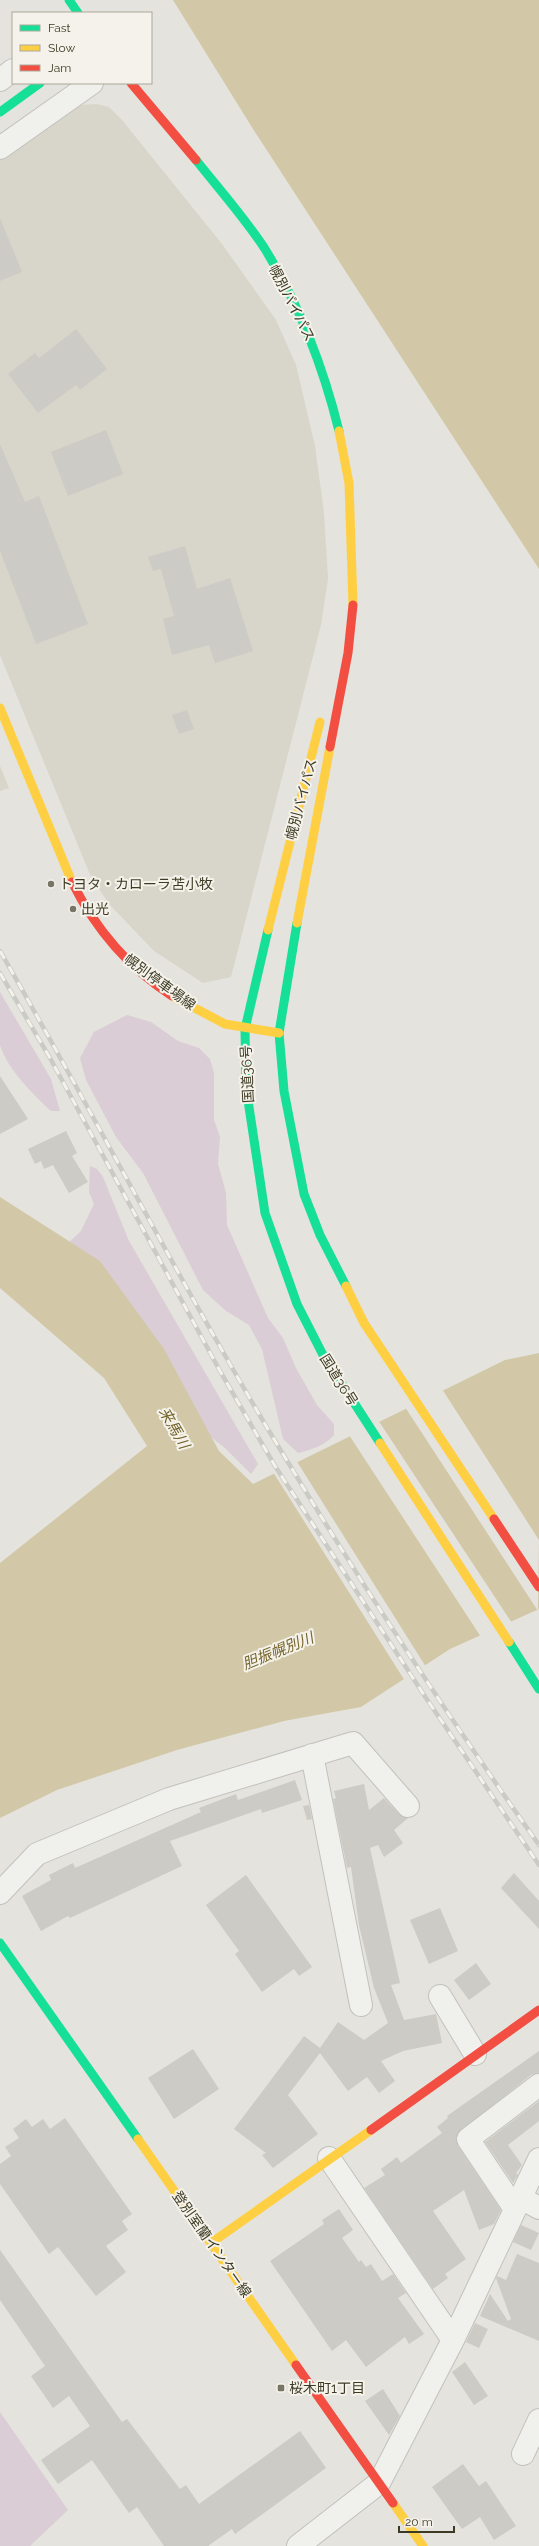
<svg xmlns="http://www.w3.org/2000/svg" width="539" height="2546" viewBox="0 0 539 2546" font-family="Raleway,'Noto Sans JP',sans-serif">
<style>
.built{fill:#d8d6ca}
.green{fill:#dacdd6}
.water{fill:#d2c8a8}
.pier{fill:#e4e3dd}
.building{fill:#cccbc5}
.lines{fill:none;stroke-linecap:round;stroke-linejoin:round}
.street-casing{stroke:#c2c1bc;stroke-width:24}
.street{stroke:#f0f0ed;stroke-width:22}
.fast{stroke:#16e098;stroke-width:9}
.slow{stroke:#ffcf43;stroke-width:9}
.jam{stroke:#f24e42;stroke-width:9}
.rail-casing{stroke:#cbcbc6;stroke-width:4.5}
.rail{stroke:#f4f2ea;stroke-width:3;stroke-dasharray:9;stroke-linecap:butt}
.poi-dot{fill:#777565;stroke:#f4f2ea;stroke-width:1.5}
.labels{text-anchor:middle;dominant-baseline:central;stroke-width:4;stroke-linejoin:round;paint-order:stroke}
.street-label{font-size:14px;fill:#3d3a24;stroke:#f4f2ea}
.poi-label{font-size:14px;fill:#3d3a24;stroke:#f4f2ea;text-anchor:start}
.water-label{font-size:15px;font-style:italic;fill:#74642b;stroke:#f4f2ea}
</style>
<rect width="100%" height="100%" fill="#e4e3dd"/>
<!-- built -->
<path class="built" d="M 97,104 L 109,107 L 122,120 L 222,244 L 276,320 L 296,365 L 315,446 L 324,513 L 328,579 L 321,625 L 231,977 L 203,983 L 154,951 L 109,904 L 91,877 L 0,655 L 0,160 L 80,105 Z
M 0,766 L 9,788 L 0,791 Z"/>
<!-- green -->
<path class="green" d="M 0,992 L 51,1079 L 60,1111 L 51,1111 C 33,1094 7,1069 0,1045 C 0,1032 0,1007 0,992 Z
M 127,1015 L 151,1022 L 178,1041 L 199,1048 L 210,1059 L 214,1073 L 214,1120 L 220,1137 L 218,1164 L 226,1193 L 227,1225 L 268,1318 L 283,1338 L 296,1368 L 317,1405 L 334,1424 L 334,1435 C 326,1445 311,1450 298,1453 L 283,1439 L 262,1349 L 249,1325 L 226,1311 L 203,1290 L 143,1173 L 116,1137 L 86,1080 L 80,1058 L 94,1032 Z
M 90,1166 L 97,1169 L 103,1177 L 129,1241 L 258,1464 L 251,1474 L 225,1448 L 194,1424 L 64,1247 L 81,1231 L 94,1204 L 89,1192 Z
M 0,2412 L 68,2510 L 30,2546 L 0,2546 Z"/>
<!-- water -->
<path class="water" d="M 173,0 L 539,0 L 539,569 L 253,129 Z
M 0,1197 L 100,1261 L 164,1349 L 219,1451 L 253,1484 L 505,1360 L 539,1353 L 539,1609 L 450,1649 L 361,1707 L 284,1721 L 177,1750 L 57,1790 L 0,1818 L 0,1563 L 147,1446 L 104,1378 L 0,1288 Z"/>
<!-- pier -->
<path class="pier" d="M 442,1389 L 539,1540 L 538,1611 L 405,1407 Z
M 378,1420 L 512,1623 L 481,1637 L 349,1435 Z
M 296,1460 L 426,1667 L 405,1681 L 273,1472 Z"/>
<!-- building -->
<path class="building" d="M 0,218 L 22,272 L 0,281 Z
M 76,329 L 107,369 L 80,390 L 76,385 L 38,413 L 8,374 L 35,353 L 39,358 Z
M 106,430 L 123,474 L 68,496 L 51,452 Z
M 0,444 L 25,502 L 39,496 L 88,624 L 36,644 L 0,551 Z
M 185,546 L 197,589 L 230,578 L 253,651 L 215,663 L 209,645 L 172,655 L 163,619 L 174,616 L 161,569 L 153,571 L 148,557 Z
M 187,710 L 194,729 L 179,734 L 172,715 Z
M 0,1076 L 28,1119 L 0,1134 Z
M 66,1131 L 77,1153 L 72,1156 L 88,1182 L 69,1193 L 53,1165 L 44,1169 L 41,1161 L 35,1164 L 28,1149 Z
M 295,1780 L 302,1800 L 262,1813 L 261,1809 L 170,1841 L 182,1866 L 70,1918 L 68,1916 L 41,1931 L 22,1896 L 51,1880 L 49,1875 L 73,1863 L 75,1868 L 201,1812 L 199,1808 L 236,1794 L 238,1800 Z
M 364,1784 L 369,1810 L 384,1798 L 399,1814 L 408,1818 L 394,1830 L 403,1843 L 384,1857 L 378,1845 L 370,1848 L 400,1983 L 391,1985 L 404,2020 L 436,2014 L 442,2043 L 403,2051 L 381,2061 L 395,2081 L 379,2093 L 367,2077 L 348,2091 L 320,2053 L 288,2095 L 318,2134 L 273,2168 L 262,2155 L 266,2153 L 234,2129 L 304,2036 L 320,2048 L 338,2022 L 364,2040 L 388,2023 L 374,1988 L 359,1925 L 351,1867 L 347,1868 L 333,1799 L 336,1798 L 334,1791 Z
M 309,1805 L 312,1819 L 307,1820 L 303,1806 Z
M 514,1873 L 539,1901 L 539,1929 L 501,1888 Z
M 246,1875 L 312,1967 L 299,1976 L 294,1969 L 262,1992 L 235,1954 L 239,1951 L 206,1905 Z
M 440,1908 L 458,1951 L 429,1964 L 410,1920 Z
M 476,1963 L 491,1984 L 469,2000 L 454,1980 Z
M 193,2049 L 219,2089 L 174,2119 L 148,2078 Z
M 539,2051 L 539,2073 L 531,2075 L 457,2134 L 458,2146 L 501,2210 L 494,2224 L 479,2230 L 464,2190 L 433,2211 L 466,2259 L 445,2274 L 448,2278 L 433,2289 L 364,2188 L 385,2175 L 381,2169 L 397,2157 L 401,2163 L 442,2133 L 437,2127 L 448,2118 L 447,2116 Z
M 539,2101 L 539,2121 L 508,2145 L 522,2165 L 516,2173 L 518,2175 L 513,2183 L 485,2142 Z
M 65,2118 L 132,2214 L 122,2221 L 128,2230 L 106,2246 L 126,2272 L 96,2296 L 58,2247 L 49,2254 L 0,2184 L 0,2164 L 11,2156 L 5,2147 L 19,2138 L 13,2129 L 26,2119 L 32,2127 L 43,2119 L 50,2129 Z
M 339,2209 L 353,2230 L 342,2238 L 359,2262 L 361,2260 L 366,2267 L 371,2264 L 382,2281 L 393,2274 L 406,2293 L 398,2298 L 424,2334 L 409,2344 L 405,2337 L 366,2367 L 346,2340 L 332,2351 L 270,2261 L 324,2224 L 322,2220 Z
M 521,2225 L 539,2233 L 531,2250 L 513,2242 Z
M 0,2250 L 122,2422 L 127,2419 L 180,2489 L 186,2485 L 199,2504 L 300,2431 L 326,2468 L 235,2534 L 232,2529 L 208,2546 L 164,2546 L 137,2507 L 129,2513 L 92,2460 L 58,2484 L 41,2460 L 90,2426 L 69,2396 L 53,2408 L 31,2376 L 45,2366 L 0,2300 Z
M 517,2254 L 539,2263 L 539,2341 L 480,2316 L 490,2294 L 508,2321 L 511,2319 L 496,2278 L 497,2276 L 506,2280 Z
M 475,2323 L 488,2329 L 479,2348 L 466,2342 Z
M 465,2362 L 488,2396 L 474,2405 L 452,2372 Z
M 383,2389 L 400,2416 L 389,2435 L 365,2401 Z
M 463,2464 L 479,2486 L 486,2481 L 516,2526 L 494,2540 L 480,2517 L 462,2529 L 432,2487 Z"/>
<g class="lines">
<defs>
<path id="street" d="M 0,80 L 13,70
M 0,148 L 92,83
M 312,1755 L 361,2005
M 0,1893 L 37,1854 L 169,1799 L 353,1743 L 408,1806
M 440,1996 L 475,2054
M 329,2158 L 453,2340
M 521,2198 L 539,2208
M 515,2209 L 468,2139 L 539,2085
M 523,2454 L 539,2420
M 298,2546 L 379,2483 L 453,2340 L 539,2159"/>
</defs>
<!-- street casing -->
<use href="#street" class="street-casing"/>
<!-- street -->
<use href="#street" class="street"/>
<!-- fast -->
<path class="fast" d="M 69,0 L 78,13
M 0,112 L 40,83
M 196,160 C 219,189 245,218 265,249 C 300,306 323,366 339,431
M 297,923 L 279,1033 L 284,1091 L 304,1194 L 320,1235 L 346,1286
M 268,930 L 245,1029 L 246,1087 L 265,1213 L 297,1304 L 322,1353 L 380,1443
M 509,1642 L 539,1689
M 0,1943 L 138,2139"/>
<!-- slow -->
<path class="slow" d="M 339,431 L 349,483 L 353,605
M 0,708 L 72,882
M 297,923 L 330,747
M 268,930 L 320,722
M 172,996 L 225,1024 L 279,1033
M 346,1286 L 364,1323 L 494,1519
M 380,1443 L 509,1642
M 138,2139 L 296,2365
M 211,2243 L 371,2130
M 393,2503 L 423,2546"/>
<!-- jam -->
<path class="jam" d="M 131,83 L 196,160
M 330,747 L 348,653 L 353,605
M 72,882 C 95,928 129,968 172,996
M 494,1519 L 539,1587
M 371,2130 L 539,2010
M 296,2365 L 393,2503"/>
<defs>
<path id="rail" d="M 0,951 C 97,1119 185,1293 286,1459 C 365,1590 450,1719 539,1845
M 0,973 L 50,1058 L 220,1371 L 275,1466 L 426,1698 L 539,1865"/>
</defs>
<!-- rail casing -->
<use href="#rail" class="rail-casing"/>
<!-- rail -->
<use href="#rail" class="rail"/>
</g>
<!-- markers -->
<g class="poi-dot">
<circle cx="51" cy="884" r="4"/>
<circle cx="73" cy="909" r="4"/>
<rect x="277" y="2384" width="8" height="8" rx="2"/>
</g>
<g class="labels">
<!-- street labels -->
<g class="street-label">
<text transform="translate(292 303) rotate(63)">幌別バイパス</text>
<text transform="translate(301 799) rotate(-75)">幌別バイパス</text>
<text transform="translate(160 982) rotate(36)">幌別停車場線</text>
<text transform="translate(247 1074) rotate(-93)">国道36号</text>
<text transform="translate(339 1380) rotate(58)">国道36号</text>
<text transform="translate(212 2244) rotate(55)">登別室蘭インター線</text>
</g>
<!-- poi labels -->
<g class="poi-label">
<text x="59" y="884">トヨタ・カローラ苫小牧</text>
<text x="81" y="909">出光</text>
<text x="289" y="2388">桜木町1丁目</text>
</g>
<!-- water labels -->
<g class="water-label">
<text transform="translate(174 1428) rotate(60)">来馬川</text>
<text transform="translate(278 1651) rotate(-22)">胆振幌別川</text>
</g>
</g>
<!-- legend -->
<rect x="12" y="12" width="140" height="72" fill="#f4f2ea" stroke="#aba89b"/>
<rect x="20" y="25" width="20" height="6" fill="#16e098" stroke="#aba89b"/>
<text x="48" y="32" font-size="12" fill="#3d3a24">Fast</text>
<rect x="20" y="45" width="20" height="6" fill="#ffcf43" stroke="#aba89b"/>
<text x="48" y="52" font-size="12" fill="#3d3a24">Slow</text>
<rect x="20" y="65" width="20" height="6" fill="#f24e42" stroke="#aba89b"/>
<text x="48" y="72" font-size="12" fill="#3d3a24">Jam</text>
<!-- scale -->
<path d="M399 2526v6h55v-6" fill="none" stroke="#3d3a24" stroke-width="2"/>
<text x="405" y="2526" font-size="12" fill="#3d3a24" stroke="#f4f2ea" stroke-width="3" paint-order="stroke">20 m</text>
</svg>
